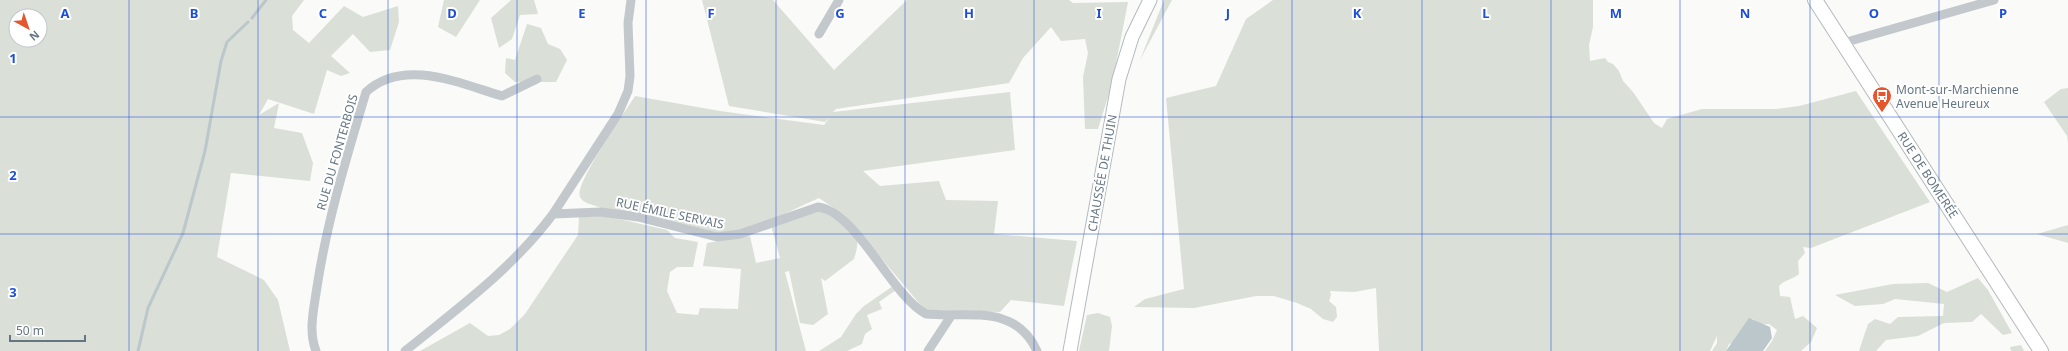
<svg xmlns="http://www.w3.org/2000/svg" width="2068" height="351" viewBox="0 0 2068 351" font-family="'Noto Sans',sans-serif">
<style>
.green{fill:#dadfd7;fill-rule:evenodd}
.water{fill:#bbc7cb}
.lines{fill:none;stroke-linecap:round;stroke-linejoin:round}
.stream{stroke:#bbc7cb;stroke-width:3}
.secondary-casing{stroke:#b3babf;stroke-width:15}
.primary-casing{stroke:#b5babe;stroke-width:16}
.minor{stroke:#c3c8cc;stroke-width:9}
.secondary{stroke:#fff;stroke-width:13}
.primary{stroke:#fff;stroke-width:14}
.grid{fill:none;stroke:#1d4ed8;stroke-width:1;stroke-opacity:0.55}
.labels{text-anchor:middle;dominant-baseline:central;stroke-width:4;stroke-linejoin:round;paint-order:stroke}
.poi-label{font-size:12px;fill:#657683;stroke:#fff;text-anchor:start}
.street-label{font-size:12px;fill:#657683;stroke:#fff}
.grid-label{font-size:13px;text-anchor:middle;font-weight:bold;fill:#1d4ed8;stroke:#fff;stroke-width:4;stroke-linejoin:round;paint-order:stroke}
</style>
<rect width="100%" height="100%" fill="#fafaf8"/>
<!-- green -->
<path class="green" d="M 0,0 L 304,0 L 292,16 L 293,30 L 309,43 L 344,6 L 363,17 L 398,6 L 399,22 L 390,50 L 370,52 L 353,34 L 331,56 L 350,73 L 341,76 L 327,70 L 314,114 L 268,99 L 259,115 L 279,103 L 274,128 L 302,133 L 313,163 L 310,181 L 231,173 L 217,257 L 264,280 L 278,300 L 290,351 L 0,351 ZM 16,16 L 40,16 L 40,40 L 16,40 Z
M 444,0 L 480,0 L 456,37 L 438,27 Z
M 511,0 L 534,0 L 538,14 L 520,15 L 512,39 L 499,48 L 491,18 Z
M 702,0 L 773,0 L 834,70 L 907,0 L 1069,0 L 1073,3 L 1128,2 L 1112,84 L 1098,129 L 1085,129 L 1083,77 L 1088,53 L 1085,39 L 1061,41 L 1051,27 L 1023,58 L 1009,83 L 836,109 L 833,112 L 1010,92 L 1015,150 L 863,171 L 880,186 L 939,181 L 946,200 L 998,201 L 994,234 L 1077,241 L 1064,306 L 1011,300 L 1000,312 L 925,310 L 853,225 L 844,215 L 819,198 C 787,212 754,231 719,234 L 602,208 C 595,205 583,204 580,197 C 574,184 626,111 635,96 L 720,111 L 824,125 L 830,117 L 825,122 L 729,106 Z
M 1164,0 L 1172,0 L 1140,60 Z
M 1273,0 L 1593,0 L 1593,27 L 1589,45 L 1590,61 L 1605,58 L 1608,62 L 1613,64 L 1619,71 L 1623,81 L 1633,92 L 1654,123 L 1662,128 L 1667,119 L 1702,109 L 1776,109 L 1799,106 L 1856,91 L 1930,202 L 1811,248 L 1803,247 L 1805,253 L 1798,261 L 1799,274 C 1793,279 1784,280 1779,286 L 1780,296 L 1790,297 L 1795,319 L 1803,316 L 1817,328 L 1811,342 L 1801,351 L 1765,351 L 1772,341 L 1777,330 L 1769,324 L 1759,325 L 1753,319 C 1742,325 1741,340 1729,344 L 1726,351 L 1712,351 L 1717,343 L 1717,336 L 1710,351 L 1379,351 L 1376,288 L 1354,292 L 1330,291 L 1331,295 L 1329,301 L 1336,307 L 1337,317 L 1333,322 L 1323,319 L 1311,309 L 1297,303 L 1274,296 L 1256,296 L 1194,308 L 1134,307 L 1145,299 L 1184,289 L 1166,98 L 1216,86 L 1246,19 Z
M 527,24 L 541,28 L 548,44 L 560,49 L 567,60 L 556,82 L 515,82 L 505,73 L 506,58 L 515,60 Z
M 2068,88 L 2068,143 L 2067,136 L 2044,102 L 2061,89 Z
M 820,211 C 829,215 851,228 856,237 C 859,243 856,252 854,259 L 825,281 L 821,278 L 828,314 L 813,325 L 800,323 L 789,271 L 785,272 L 806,351 L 420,351 L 470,323 L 488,336 L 499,335 L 510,329 L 525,314 L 578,235 L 579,217 L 604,216 L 628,221 L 667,230 L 675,238 L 698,242 L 693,267 L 677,267 L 670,272 L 667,291 L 677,313 L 698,315 L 700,308 L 738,309 L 741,269 L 703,266 L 707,243 L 750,236 L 756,263 L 780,258 L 771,225 Z
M 2068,225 L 2068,243 L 2037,234 Z
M 1978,278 L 1988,290 L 2012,333 L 2003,335 L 1981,314 L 1972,322 L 1944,323 L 1918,336 L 1886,340 L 1876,351 L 1859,351 L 1868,324 L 1875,319 L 1890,324 L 1898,317 L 1943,316 L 1944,304 L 1895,299 L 1883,304 L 1855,306 L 1835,295 L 1893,284 L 1928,283 L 1947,292 Z
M 893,286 L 896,290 L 879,302 L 882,309 L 867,315 L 872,329 L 865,334 L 862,344 L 847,351 L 819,351 L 841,337 L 856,314 L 864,306 Z
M 1098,313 L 1110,317 L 1112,326 L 1109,351 L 1079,351 L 1087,315 Z
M 2021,345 L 2024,351 L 2011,351 L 2010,347 Z"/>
<!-- water -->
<path class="water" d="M 1749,318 L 1770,327 L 1772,338 L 1763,351 L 1726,351 Z"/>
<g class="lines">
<!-- stream -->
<path class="stream" d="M 252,18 L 266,0
M 138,351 L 148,308 L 183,233 L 205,151 L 221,61 L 227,42 L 248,22"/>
<defs>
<path id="secondary" d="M 1070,351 L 1119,79 L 1132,37 L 1150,0"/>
<path id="primary" d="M 1815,0 L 2041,351"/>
</defs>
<!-- secondary casing -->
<use href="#secondary" class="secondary-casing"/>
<!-- primary casing -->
<use href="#primary" class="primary-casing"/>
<!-- minor -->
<path class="minor" d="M 819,34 L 839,0
M 1843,43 L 1994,0
M 553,214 L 618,114 L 628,91 L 630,76 L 628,23 L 631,0
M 316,351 C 308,331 314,308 317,287 C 327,221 347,156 366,92 C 404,57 461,84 502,96 L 537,79
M 405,351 C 457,309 513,268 553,214 L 601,212 L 638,217 L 717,237 L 740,234 L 818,207 C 857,212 890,294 926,314 C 968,318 1015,303 1037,351
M 928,351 L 951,316"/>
<!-- secondary -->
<use href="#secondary" class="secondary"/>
<!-- primary -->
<use href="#primary" class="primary"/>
</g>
<!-- grid -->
<path class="grid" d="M 129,0 L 129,351M 258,0 L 258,351M 388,0 L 388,351M 517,0 L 517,351M 646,0 L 646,351M 776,0 L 776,351M 905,0 L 905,351M 1034,0 L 1034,351M 1163,0 L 1163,351M 1292,0 L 1292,351M 1422,0 L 1422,351M 1551,0 L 1551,351M 1680,0 L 1680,351M 1810,0 L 1810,351M 1939,0 L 1939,351M 0,117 L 2068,117M 0,234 L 2068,234"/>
<!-- icons -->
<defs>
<symbol id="bus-pin" viewBox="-11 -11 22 30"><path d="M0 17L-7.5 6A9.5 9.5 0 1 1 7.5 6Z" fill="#e4572e" stroke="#fff"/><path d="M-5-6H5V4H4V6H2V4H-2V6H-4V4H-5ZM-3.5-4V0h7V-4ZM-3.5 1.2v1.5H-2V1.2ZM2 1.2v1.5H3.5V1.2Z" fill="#fff"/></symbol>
</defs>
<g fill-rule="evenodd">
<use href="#bus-pin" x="1871" y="85" width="22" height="30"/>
</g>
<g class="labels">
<!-- poi labels -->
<g class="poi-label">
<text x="1896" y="89">Mont-sur-Marchienne<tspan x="1896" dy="14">Avenue Heureux</tspan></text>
</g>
<!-- street labels -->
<g class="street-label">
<text transform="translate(337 152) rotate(-74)">RUE DU FONTERBOIS</text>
<text transform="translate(1102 173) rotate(-80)">CHAUSSÉE DE THUIN</text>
<text transform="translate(1928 175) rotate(57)">RUE DE BOMERÉE</text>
<text transform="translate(670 213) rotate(12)">RUE ÉMILE SERVAIS</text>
</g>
</g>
<g class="grid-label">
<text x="65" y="18">A</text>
<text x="194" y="18">B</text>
<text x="323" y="18">C</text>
<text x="452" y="18">D</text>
<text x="582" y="18">E</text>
<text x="711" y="18">F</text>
<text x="840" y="18">G</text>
<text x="969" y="18">H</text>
<text x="1099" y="18">I</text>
<text x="1228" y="18">J</text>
<text x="1357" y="18">K</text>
<text x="1486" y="18">L</text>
<text x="1616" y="18">M</text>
<text x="1745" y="18">N</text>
<text x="1874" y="18">O</text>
<text x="2003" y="18">P</text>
<text x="13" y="63">1</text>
<text x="13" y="180">2</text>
<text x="13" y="297">3</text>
</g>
<!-- north arrow -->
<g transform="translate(28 28) rotate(140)"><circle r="19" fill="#ffffff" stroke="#c1c8cd"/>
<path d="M0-3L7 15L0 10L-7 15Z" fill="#e4572e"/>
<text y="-6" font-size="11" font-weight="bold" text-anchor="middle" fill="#657683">N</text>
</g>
<!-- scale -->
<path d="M10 335v6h75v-6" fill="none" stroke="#657683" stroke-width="2"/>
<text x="16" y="335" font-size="12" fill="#657683" stroke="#ffffff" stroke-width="3" paint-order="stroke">50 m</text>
</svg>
